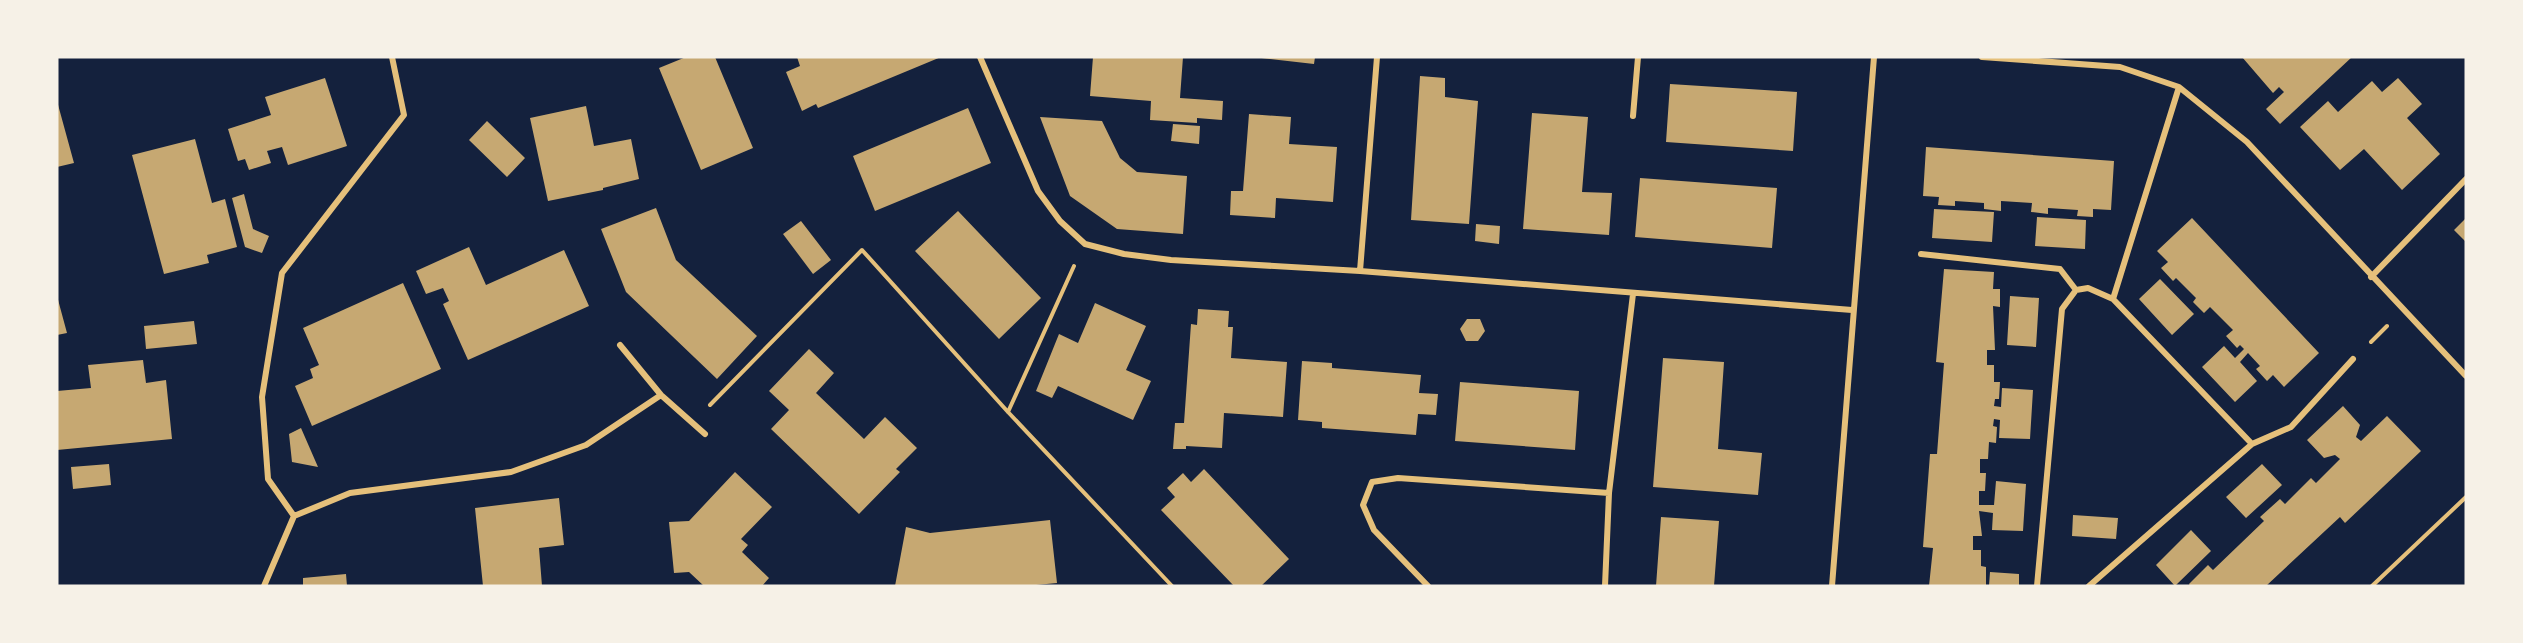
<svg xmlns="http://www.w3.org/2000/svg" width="2523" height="643" viewBox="0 0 2523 643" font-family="Signika,sans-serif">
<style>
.building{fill:#c6a872}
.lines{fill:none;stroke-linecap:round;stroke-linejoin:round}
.path{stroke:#e5c07b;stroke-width:4}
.minor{stroke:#e5c07b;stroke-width:6}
</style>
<rect width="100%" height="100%" fill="#14213d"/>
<!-- building -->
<path class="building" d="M 686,57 L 715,57 L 753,148 L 701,170 L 659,68 Z
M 797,57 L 941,57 L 818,108 L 816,104 L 802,111 L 786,72 L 800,66 Z
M 1093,57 L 1183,57 L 1180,98 L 1223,101 L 1222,120 L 1197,118 L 1197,123 L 1150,120 L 1151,101 L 1090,96 Z
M 1253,57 L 1315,57 L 1314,64 Z
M 2242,57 L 2352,57 L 2280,124 L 2266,109 L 2284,92 L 2279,87 L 2273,93 Z
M 1420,76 L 1445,78 L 1445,97 L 1478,101 L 1469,224 L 1411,220 Z
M 325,78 L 347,146 L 288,165 L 282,147 L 267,151 L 271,163 L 249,170 L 245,159 L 238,161 L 228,129 L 271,115 L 265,97 Z
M 2398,78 L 2422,104 L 2407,118 L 2440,154 L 2402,190 L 2364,149 L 2340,170 L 2300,127 L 2328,101 L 2338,112 L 2372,81 L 2382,92 Z
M 1670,84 L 1797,92 L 1793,151 L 1666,142 Z
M 57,101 L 74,163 L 57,167 Z
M 586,106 L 594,146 L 631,139 L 639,179 L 603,188 L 603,190 L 548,201 L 530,118 Z
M 968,108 L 991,163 L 875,211 L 853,156 Z
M 1532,113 L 1588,117 L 1582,192 L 1612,193 L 1609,235 L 1523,229 Z
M 1249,114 L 1291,117 L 1289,144 L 1337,147 L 1333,202 L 1276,198 L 1275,218 L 1230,215 L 1231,191 L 1243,191 Z
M 1040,117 L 1102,121 L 1120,158 L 1137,172 L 1187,176 L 1183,234 L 1117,229 L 1070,196 Z
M 487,121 L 525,158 L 507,177 L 469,140 Z
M 1173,124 L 1200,126 L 1199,144 L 1171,141 Z
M 195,139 L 212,203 L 225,199 L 237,247 L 207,255 L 209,263 L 164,274 L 132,155 Z
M 1926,147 L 2114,161 L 2111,210 L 2093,209 L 2093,217 L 2077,216 L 2078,210 L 2048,208 L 2048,214 L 2031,212 L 2032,203 L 2001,201 L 2001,211 L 1984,209 L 1984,203 L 1955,201 L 1955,206 L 1938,205 L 1939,197 L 1923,196 Z
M 1640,178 L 1777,188 L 1772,248 L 1635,237 Z
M 244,194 L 253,229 L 269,236 L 262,253 L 245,247 L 232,198 Z
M 656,208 L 676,260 L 757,336 L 717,379 L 626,292 L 601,229 Z
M 1934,209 L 1994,212 L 1992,242 L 1932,238 Z
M 958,211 L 1041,298 L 999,339 L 915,251 Z
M 2037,217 L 2086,220 L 2085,249 L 2035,246 Z
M 2192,218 L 2319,353 L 2284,387 L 2273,375 L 2267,381 L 2256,369 L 2260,366 L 2248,353 L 2240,362 L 2257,381 L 2235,402 L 2202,367 L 2224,346 L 2235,358 L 2244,349 L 2240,345 L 2237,348 L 2226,336 L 2233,330 L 2210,307 L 2204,313 L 2193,302 L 2196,298 L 2176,278 L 2173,281 L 2161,268 L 2168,262 L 2157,251 Z
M 2466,218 L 2466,242 L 2454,230 Z
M 801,221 L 831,260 L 813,274 L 783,234 Z
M 1476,224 L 1500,226 L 1499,244 L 1475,241 Z
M 469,247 L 486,285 L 564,250 L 589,306 L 468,360 L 443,304 L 449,301 L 443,288 L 426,294 L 416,271 Z
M 1944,269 L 1994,272 L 1993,289 L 2000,289 L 2000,307 L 1993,306 L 1995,350 L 1987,350 L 1987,365 L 1994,365 L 1994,382 L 2000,382 L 1999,399 L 1995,399 L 1994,406 L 2001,407 L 2002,388 L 2033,390 L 2030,439 L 1999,438 L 2000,420 L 1994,419 L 1993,426 L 1997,427 L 1996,443 L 1989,442 L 1988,459 L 1980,459 L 1980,473 L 1986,473 L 1985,491 L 1979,491 L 1979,505 L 1994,505 L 1996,481 L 2026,484 L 2023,531 L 1992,530 L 1993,513 L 1979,511 L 1982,536 L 1973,536 L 1973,550 L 1981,550 L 1981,566 L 1986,567 L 1986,585 L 1979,586 L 1929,586 L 1933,548 L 1923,547 L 1930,454 L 1937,454 L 1944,363 L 1936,362 Z
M 2160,279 L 2194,314 L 2172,335 L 2139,299 Z
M 403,283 L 441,369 L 312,426 L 295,386 L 313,378 L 310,369 L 319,365 L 303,328 Z
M 57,296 L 67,333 L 57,335 Z
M 2010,296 L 2039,298 L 2036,347 L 2007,345 Z
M 1095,303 L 1146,326 L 1126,370 L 1151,381 L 1133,420 L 1058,386 L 1052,398 L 1036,391 L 1059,334 L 1078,343 Z
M 1198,309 L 1229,311 L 1228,327 L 1233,327 L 1231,358 L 1287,362 L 1283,417 L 1224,413 L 1222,448 L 1186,446 L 1186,449 L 1173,449 L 1175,423 L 1184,423 L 1191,324 L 1197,325 Z
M 1467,319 L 1480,319 L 1485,331 L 1478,341 L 1466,341 L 1460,329 Z
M 194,321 L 197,344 L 146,349 L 144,326 Z
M 809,349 L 834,373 L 816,393 L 864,439 L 885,417 L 917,448 L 896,469 L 900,472 L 859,514 L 771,429 L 789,410 L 769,391 Z
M 1663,358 L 1724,362 L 1718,449 L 1762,453 L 1758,495 L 1653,487 Z
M 143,360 L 146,383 L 166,380 L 172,439 L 57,450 L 57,391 L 91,388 L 88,365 Z
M 1302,361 L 1332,363 L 1332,368 L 1421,375 L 1419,393 L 1438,394 L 1436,415 L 1418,414 L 1416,435 L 1322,428 L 1322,422 L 1298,420 Z
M 1460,382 L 1579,391 L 1575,450 L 1455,441 Z
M 2343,406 L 2360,425 L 2356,437 L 2361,441 L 2387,416 L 2421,451 L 2345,523 L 2340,517 L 2266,586 L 2190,586 L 2189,584 L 2208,565 L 2213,570 L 2264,521 L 2260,517 L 2280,499 L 2285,504 L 2311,478 L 2316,483 L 2340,459 L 2335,455 L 2324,458 L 2307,440 Z
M 301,428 L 318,467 L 292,462 L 289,434 Z
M 109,464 L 111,485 L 73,489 L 71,467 Z
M 2262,464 L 2282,485 L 2246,518 L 2226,497 Z
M 1204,469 L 1289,559 L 1261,586 L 1234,586 L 1161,510 L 1175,497 L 1167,488 L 1183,473 L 1191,482 Z
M 735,472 L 772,507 L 741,539 L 748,545 L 742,552 L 769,578 L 762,586 L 704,586 L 689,572 L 674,573 L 669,522 L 689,521 Z
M 559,498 L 564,545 L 539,548 L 542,586 L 483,586 L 475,508 Z
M 2073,515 L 2118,518 L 2116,539 L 2072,536 Z
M 1661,517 L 1719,521 L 1714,586 L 1656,586 Z
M 1050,520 L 1057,583 L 1026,586 L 895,586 L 906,527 L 930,533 Z
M 2191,530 L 2211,551 L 2175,586 L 2156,565 Z
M 1990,572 L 2019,574 L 2019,586 L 1989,586 Z
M 346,574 L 347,586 L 303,586 L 303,578 Z"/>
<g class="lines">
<!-- path -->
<path class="path" d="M 2371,342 L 2387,326
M 710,405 L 862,250 L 1008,412 L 1172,586
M 1008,412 L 1074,266
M 2372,586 L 2466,497"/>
<!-- minor -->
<path class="minor" d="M 980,57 L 1038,191 L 1060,221 L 1085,244 L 1124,254 L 1171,260 L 1360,271 L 1852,310
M 1982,57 L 2120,67 L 2179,87 L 2247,142 L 2466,376
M 1633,116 L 1638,57
M 1921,254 L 2060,269 L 2076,290
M 1360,271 L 1377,57
M 2371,277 L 2466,179
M 2113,299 L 2179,87
M 620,345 L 661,395 L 705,434
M 2252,444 L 2291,427 L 2353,359
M 294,516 L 268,479 L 262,397 L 282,273 L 404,115 L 392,57
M 264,586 L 294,516 L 350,493 L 511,472 L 586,445 L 661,395
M 1428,586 L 1374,530 L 1363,505 L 1372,482 L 1398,478 L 1609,493
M 1605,586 L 1609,493 L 1633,294
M 1832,586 L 1874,57
M 2037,586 L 2062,309 L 2076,290 L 2088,288 L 2113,299 L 2252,444 L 2089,586"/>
</g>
<!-- border -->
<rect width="2523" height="643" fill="none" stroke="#f6f1e7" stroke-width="117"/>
</svg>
